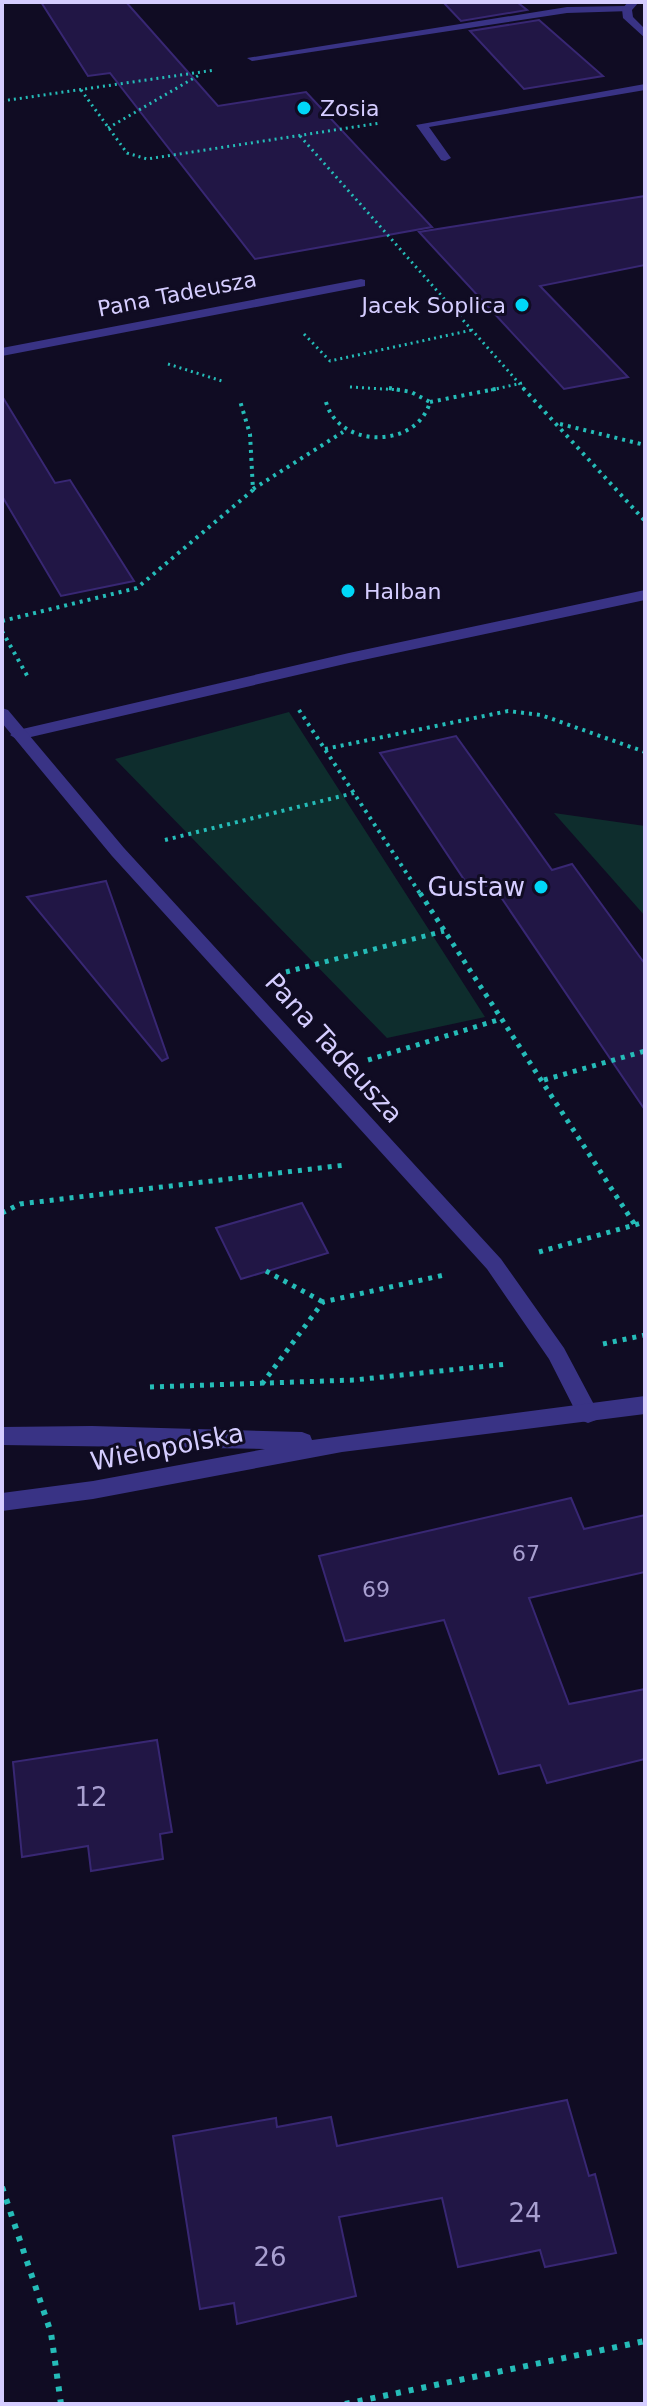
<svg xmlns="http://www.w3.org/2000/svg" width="647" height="2406" viewBox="0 0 647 2406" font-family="'DejaVu Sans',sans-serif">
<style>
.green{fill:#0e2d2d}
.building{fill:#211645;stroke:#382773;stroke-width:2}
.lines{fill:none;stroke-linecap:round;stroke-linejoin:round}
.path-far3{stroke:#25bcb8;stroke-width:3;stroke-dasharray:2 4;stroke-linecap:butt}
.path-far2{stroke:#25bcb8;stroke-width:4;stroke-dasharray:3 5;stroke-linecap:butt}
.path-far1{stroke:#25bcb8;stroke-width:5;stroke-dasharray:4 6;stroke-linecap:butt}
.path{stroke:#25bcb8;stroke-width:6;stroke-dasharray:5 8;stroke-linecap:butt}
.service{fill:#393385;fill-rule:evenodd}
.minor{fill:#393385;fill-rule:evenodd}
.tertiary{fill:#393385;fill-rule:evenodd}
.poi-dot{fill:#00d7f8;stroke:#100c23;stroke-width:3}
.labels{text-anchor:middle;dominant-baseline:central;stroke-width:6;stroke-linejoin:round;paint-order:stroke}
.far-poi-label{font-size:22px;fill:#d5cdff;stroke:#100c23;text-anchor:start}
.far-street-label{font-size:22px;fill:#d5cdff;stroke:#100c23}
.number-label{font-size:22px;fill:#a89fd0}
.poi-label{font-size:26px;fill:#d5cdff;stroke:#100c23;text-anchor:end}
.street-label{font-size:26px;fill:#d5cdff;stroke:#100c23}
.near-number-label{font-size:26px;fill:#a89fd0}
</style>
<rect width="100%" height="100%" fill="#100c23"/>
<!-- green -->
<path class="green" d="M 289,712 L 485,1017 L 387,1038 L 115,759 Z
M 554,813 L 645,826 L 645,916 Z"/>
<!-- building -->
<path class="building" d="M 41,2 L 126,2 L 218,106 L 306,92 L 432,227 L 255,259 L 110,73 L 88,76 Z
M 443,2 L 517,2 L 527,10 L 461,21 Z
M 539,20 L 603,76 L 524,89 L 470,31 Z
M 645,196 L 645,265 L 540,286 L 628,377 L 564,389 L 419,232 Z
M 2,396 L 55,483 L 70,480 L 134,581 L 61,596 L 2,496 Z
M 456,736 L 552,870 L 572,864 L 645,964 L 645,1110 L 492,884 L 471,890 L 380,753 Z
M 106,881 L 168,1058 L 162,1061 L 27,897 Z
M 302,1203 L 328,1253 L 241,1279 L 216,1228 Z
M 571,1498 L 584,1529 L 645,1515 L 645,1572 L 529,1598 L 569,1704 L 645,1689 L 645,1759 L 547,1783 L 540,1765 L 499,1774 L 444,1620 L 345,1641 L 319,1556 Z
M 157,1740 L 172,1832 L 160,1834 L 163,1859 L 91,1871 L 88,1846 L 22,1857 L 13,1762 Z
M 567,2100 L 589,2176 L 595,2174 L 616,2253 L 545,2267 L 540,2250 L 458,2267 L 442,2198 L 339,2217 L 356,2296 L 237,2324 L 234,2303 L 200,2309 L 173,2136 L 276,2118 L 277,2127 L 331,2117 L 337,2146 Z"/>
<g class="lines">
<!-- path-far3 -->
<path class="path-far3" d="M 81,90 L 127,153 L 147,159 L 380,123
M 2,101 L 215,70
M 108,128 L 201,74
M 300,136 L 525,390
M 304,334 L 330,361 L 472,330
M 168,364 L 222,381
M 350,387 L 401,390
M 491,390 L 522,383"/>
<!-- path-far2 -->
<path class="path-far2" d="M 523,388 L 645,521
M 326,402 C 339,449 417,449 430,402 L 411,392 L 389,388
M 430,402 L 500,388
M 560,424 L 645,445
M 253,489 L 343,432
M 2,621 L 137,588 L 253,490 L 250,434 L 240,401
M 2,631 L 29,679
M 299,710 L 421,895
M 325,749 L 508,711 L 541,715 L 645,752
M 165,840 L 354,793"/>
<!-- path-far1 -->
<path class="path-far1" d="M 420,893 L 635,1225
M 286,972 L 444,931
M 368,1060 L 501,1019
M 544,1080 L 645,1051
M 2,1213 L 20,1204 L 345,1165
M 539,1252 L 645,1222
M 266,1271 L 323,1302
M 603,1344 L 645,1335
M 262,1384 L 323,1302 L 444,1275
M 150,1387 L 354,1380 L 507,1364"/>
<!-- path -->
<path class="path" d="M 2,2187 L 51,2333 L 61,2404
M 345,2404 L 645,2341"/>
<!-- service -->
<path class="service" d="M 627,6 L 631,7 L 631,11 L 567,13 L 252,61 L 247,58 L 567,7 Z
M 645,84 L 645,90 L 429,127 L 451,158 L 445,161 L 441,160 L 416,125 Z
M 361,279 L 365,280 L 365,286 L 2,356 L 2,348 Z
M 645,590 L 645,600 L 349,663 L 18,740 L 10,735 L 18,730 L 349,653 Z"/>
<!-- minor -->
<path class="minor" d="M 628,2 L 639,2 L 632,10 L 633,17 L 645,29 L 645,38 L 623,18 L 622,9 Z
M 2,708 L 8,710 L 124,848 L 501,1259 L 564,1348 L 599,1414 L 596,1420 L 588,1423 L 580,1420 L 549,1359 L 487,1269 L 112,856 L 2,723 Z"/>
<!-- tertiary -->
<path class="tertiary" d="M 645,1396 L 645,1414 L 342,1452 L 93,1499 L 2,1511 L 2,1493 L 93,1481 L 265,1449 L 2,1445 L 2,1427 L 92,1426 L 302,1432 L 310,1435 L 312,1440 Z"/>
</g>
<!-- markers -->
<g class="poi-dot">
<circle cx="304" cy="108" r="8"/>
<circle cx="522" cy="305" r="8"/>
<circle cx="348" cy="591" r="8"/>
<circle cx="541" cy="887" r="8"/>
</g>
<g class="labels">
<!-- far-poi labels -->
<g class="far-poi-label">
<text x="320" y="108">Zosia</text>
<text x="506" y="305" text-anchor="end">Jacek Soplica</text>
<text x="364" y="591">Halban</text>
</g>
<!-- far-street labels -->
<g class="far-street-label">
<text transform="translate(177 294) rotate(-11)">Pana Tadeusza</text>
</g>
<!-- number labels -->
<g class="number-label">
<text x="526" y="1553">67</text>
<text x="376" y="1589">69</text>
</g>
<!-- poi labels -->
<g class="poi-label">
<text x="525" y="887">Gustaw</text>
</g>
<!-- street labels -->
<g class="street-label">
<text transform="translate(334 1048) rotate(48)">Pana Tadeusza</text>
<text transform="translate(167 1447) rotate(-11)">Wielopolska</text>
</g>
<!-- near-number labels -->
<g class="near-number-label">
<text x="91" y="1797">12</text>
<text x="525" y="2213">24</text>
<text x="270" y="2257">26</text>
</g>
</g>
<!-- border -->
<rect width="647" height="2406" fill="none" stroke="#d5cdff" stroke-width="8"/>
</svg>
